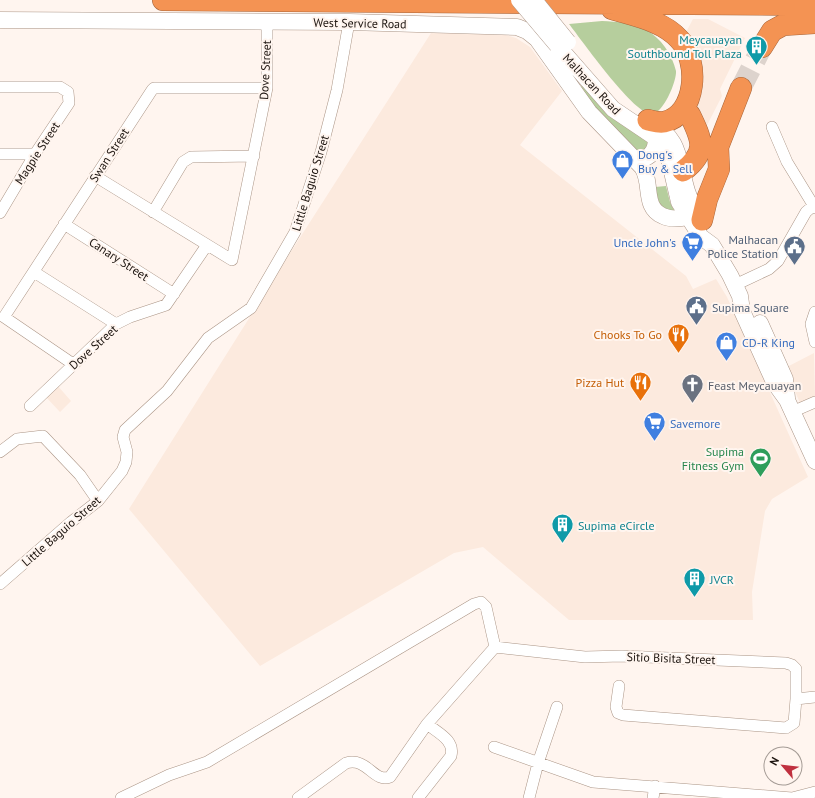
<svg xmlns="http://www.w3.org/2000/svg" width="815" height="798" viewBox="0 0 815 798" font-family="'PT Sans',sans-serif">
<style>
.built{fill:#fceade}
.green{fill:#b6ce9d}
.lines{fill:none;stroke-linecap:round;stroke-linejoin:round}
.highway-tunnel{stroke:#ddd3cd;stroke-width:21;stroke-dasharray:21 10;stroke-linecap:butt}
.street-casing{stroke:#ab9586;stroke-width:12}
.secondary-casing{stroke:#ab9586;stroke-width:17}
.highway-casing{stroke:#a8663b;stroke-width:22}
.street{stroke:#fff;stroke-width:11}
.secondary{stroke:#fff;stroke-width:16}
.highway{stroke:#f49353;stroke-width:21}
.secondary-bridge-casing{stroke:#ab9586;stroke-width:17;stroke-linecap:butt}
.secondary-bridge{stroke:#fff;stroke-width:16}
.labels{text-anchor:middle;dominant-baseline:central;stroke-width:4;stroke-linejoin:round;paint-order:stroke}
.street-label{font-size:12px;fill:#1b130e;stroke:#fff5ef}
.culture-label{font-size:12px;fill:#0d838f;stroke:#fff5ef;text-anchor:start}
.shop-label{font-size:12px;fill:#366cbe;stroke:#fff5ef;text-anchor:start}
.service-label{font-size:12px;fill:#4e5e75;stroke:#fff5ef;text-anchor:end}
.food-label{font-size:12px;fill:#c56008;stroke:#fff5ef;text-anchor:end}
.worship-label{font-size:12px;fill:#5b616d;stroke:#fff5ef;text-anchor:start}
.leisure-label{font-size:12px;fill:#27864d;stroke:#fff5ef;text-anchor:end}
</style>
<rect width="100%" height="100%" fill="#fff5ef"/>
<!-- built -->
<path class="built" d="M 693,19 L 708,19 L 745,38 L 720,89 L 722,96 L 702,135 L 699,127 L 684,36 Z
M 431,33 L 505,35 L 516,38 L 530,47 L 562,91 L 520,145 L 686,276 L 693,289 L 716,279 L 727,297 L 808,477 L 772,499 L 765,511 L 752,592 L 753,620 L 569,620 L 483,547 L 454,553 L 260,666 L 129,509 L 287,258 Z
M 814,353 L 815,396 L 800,403 L 785,368 Z
M 57,385 L 71,401 L 60,412 L 45,396 Z"/>
<!-- green -->
<path class="green" d="M 602,21 C 617,22 633,22 646,30 C 661,38 672,54 676,71 C 677,81 662,117 650,114 C 631,110 583,42 569,24 Z
M 578,85 L 584,87 L 647,141 L 649,146 L 639,155 L 600,116 Z
M 666,186 L 670,202 L 677,216 L 661,211 L 655,187 Z"/>
<g class="lines">
<!-- highway-tunnel -->
<path class="highway-tunnel" d="M 741,88 L 762,47"/>
<defs>
<path id="street" d="M 0,87 L 60,87 L 68,92 L 69,103 L 35,154 L 0,213
M 772,127 L 787,162 L 815,208
M 0,154 L 35,154
M 95,176 L 232,260 L 267,88 L 267,22
M 153,212 L 183,162 L 191,157 L 254,156
M 64,224 L 174,294
M 34,272 L 116,324
M 735,285 L 769,269 L 778,261 L 806,212 L 813,206
M 815,312 L 811,324 L 815,342
M 4,317 L 152,90 L 154,88 L 267,88
M 4,317 L 73,364
M 30,406 L 116,324 L 130,317 L 166,305 L 207,245
M 792,412 L 815,402
M 0,452 L 17,439 L 43,436 L 80,475 L 98,501
M 0,584 L 71,522 L 98,501 L 122,471 L 126,462 L 127,452 L 123,437 L 125,430 L 167,391 L 208,338 L 251,308 L 295,232 L 321,152 L 337,90 L 349,22
M 495,647 L 585,657 L 622,656 L 786,663 L 792,665 L 796,669 L 796,699 L 794,723 L 786,728 L 623,715 L 618,713 L 616,707 L 619,686
M 796,699 L 815,697
M 494,747 L 593,782 L 792,798 L 815,792
M 121,798 L 169,775 L 207,762 L 474,604 L 481,602 L 486,607 L 495,647 L 427,724 L 390,777 C 373,783 368,757 346,763 L 298,798
M 418,798 L 451,756 C 455,740 438,733 427,724
M 529,798 L 538,763 L 557,707
M 653,798 L 655,786"/>
<path id="secondary" d="M 0,20 L 349,22 L 517,27 L 527,31 L 537,39 L 589,112 L 642,167 C 653,183 642,207 663,216 C 671,220 679,219 688,217
M 557,45 L 613,109 L 653,136 L 665,150 L 669,159 L 679,202 L 701,237 L 712,245 L 730,275 L 740,296 L 742,311 L 774,382 L 787,400 L 815,461
M 649,121 C 682,140 677,158 687,191 C 690,201 695,209 701,218
M 632,157 C 647,162 656,154 656,138
M 760,323 L 785,379 L 787,398"/>
<path id="highway" d="M 163,0 L 815,5
M 612,9 C 635,16 663,21 679,39 C 700,60 697,115 664,122 C 658,123 653,121 648,120
M 762,47 L 772,31 L 783,25 L 815,23
M 683,171 C 708,152 702,140 690,115
M 702,220 L 707,199 L 719,169 L 718,147 L 741,88"/>
</defs>
<!-- street casing -->
<use href="#street" class="street-casing"/>
<!-- secondary casing -->
<use href="#secondary" class="secondary-casing"/>
<!-- highway casing -->
<use href="#highway" class="highway-casing"/>
<!-- street -->
<use href="#street" class="street"/>
<!-- secondary -->
<use href="#secondary" class="secondary"/>
<!-- highway -->
<use href="#highway" class="highway"/>
<defs>
<path id="secondary-bridge" d="M 519,0 L 557,45
M 534,0 L 568,42"/>
</defs>
<!-- secondary-bridge casing -->
<use href="#secondary-bridge" class="secondary-bridge-casing"/>
<!-- secondary-bridge -->
<use href="#secondary-bridge" class="secondary-bridge"/>
</g>
<!-- icons -->
<defs>
<symbol id="building-pin" viewBox="-11 -11 22 30"><path d="M0 17L-7.5 6A9.5 9.5 0 1 1 7.5 6Z" fill="#0f9aa8" stroke="#fff5ef"/><path d="M-4-6H4V6H1V3H-1V6H-4ZM-2.5-4.3h1.7v1.8h-1.7ZM.8-4.3h1.7v1.8H.8ZM-2.5-1h1.7V.8h-1.7ZM.8-1h1.7V.8H.8Z" fill="#fff"/></symbol>
<symbol id="shop-pin" viewBox="-11 -11 22 30"><path d="M0 17L-7.5 6A9.5 9.5 0 1 1 7.5 6Z" fill="#3f7fe0" stroke="#fff5ef"/><path d="M-5-2.5h2.3a2.7 3.5 0 0 1 5.4 0H5L5.5 6h-11ZM-1.5-2.5h3a1.5 2.3 0 0 0-3 0Z" fill="#fff"/></symbol>
<symbol id="supermarket-pin" viewBox="-11 -11 22 30"><path d="M0 17L-7.5 6A9.5 9.5 0 1 1 7.5 6Z" fill="#3f7fe0" stroke="#fff5ef"/><path d="M-6-5.5h2.5l.6 2H6L4.5 2H-2.5L-4.4-4H-6ZM-1.5 3.2a1.3 1.3 0 1 0 .1 0ZM3 3.2a1.3 1.3 0 1 0 .1 0Z" fill="#fff"/></symbol>
<symbol id="civic-pin" viewBox="-11 -11 22 30"><path d="M0 17L-7.5 6A9.5 9.5 0 1 1 7.5 6Z" fill="#5c6f8a" stroke="#fff5ef"/><path d="M-.6-6.5H3V-4.5H.6V-3L4-1V1h2V6H-6V1h2V-1L-.6-3ZM-1.2 2.5V6h2.4V2.5Z" fill="#fff"/></symbol>
<symbol id="restaurant-pin" viewBox="-11 -11 22 30"><path d="M0 17L-7.5 6A9.5 9.5 0 1 1 7.5 6Z" fill="#e8710a" stroke="#fff5ef"/><path d="M-5-6h1v4h1v-4h1v4h1v-4h1v5L-1.5 .5V6h-2V.5L-5-1ZM5-6V6H3V1.5H1.5Q1.5-4 5-6Z" fill="#fff"/></symbol>
<symbol id="church-pin" viewBox="-11 -11 22 30"><path d="M0 17L-7.5 6A9.5 9.5 0 1 1 7.5 6Z" fill="#6b7280" stroke="#fff5ef"/><path d="M-1.2-6h2.4v3.5h3.3v2.4h-3.3V6h-2.4V-.1h-3.3v-2.4h3.3Z" fill="#fff"/></symbol>
<symbol id="stadium-pin" viewBox="-11 -11 22 30"><path d="M0 17L-7.5 6A9.5 9.5 0 1 1 7.5 6Z" fill="#2e9e5b" stroke="#fff5ef"/><path d="M0-5a6.5 5 0 1 0 0 10a6.5 5 0 1 0 0-10ZM-3.5-1.8h7v3.6h-7Z" fill="#fff"/></symbol>
</defs>
<g fill-rule="evenodd">
<use href="#building-pin" x="744" y="34" width="25" height="34"/>
<use href="#shop-pin" x="610" y="148" width="25" height="34"/>
<use href="#supermarket-pin" x="680" y="230" width="25" height="34"/>
<use href="#civic-pin" x="782" y="234" width="25" height="34"/>
<use href="#civic-pin" x="684" y="294" width="25" height="34"/>
<use href="#restaurant-pin" x="666" y="322" width="25" height="34"/>
<use href="#shop-pin" x="714" y="330" width="25" height="34"/>
<use href="#restaurant-pin" x="628" y="370" width="25" height="34"/>
<use href="#church-pin" x="680" y="372" width="25" height="34"/>
<use href="#supermarket-pin" x="642" y="410" width="25" height="34"/>
<use href="#stadium-pin" x="748" y="446" width="25" height="34"/>
<use href="#building-pin" x="550" y="512" width="25" height="34"/>
<use href="#building-pin" x="682" y="566" width="25" height="34"/>
</g>
<g class="labels">
<!-- street labels -->
<g class="street-label">
<text transform="translate(360 23) rotate(1)">West Service Road</text>
<text transform="translate(265 70) rotate(-87)">Dove Street</text>
<text transform="translate(592 84) rotate(47)">Malhacan Road</text>
<text transform="translate(37 153) rotate(-57)">Magpie Street</text>
<text transform="translate(109 155) rotate(-57)">Swan Street</text>
<text transform="translate(310 183) rotate(-73)">Little Baguio Street</text>
<text transform="translate(119 259) rotate(33)">Canary Street</text>
<text transform="translate(93 347) rotate(-42)">Dove Street</text>
<text transform="translate(61 531) rotate(-41)">Little Baguio Street</text>
<text transform="translate(671 658) rotate(2)">Sitio Bisita Street</text>
</g>
<!-- culture labels -->
<g class="culture-label">
<text x="742" y="39" text-anchor="end">Meycauayan<tspan x="742" dy="14">Southbound Toll Plaza</tspan></text>
<text x="578" y="525">Supima eCircle</text>
<text x="710" y="579">JVCR</text>
</g>
<!-- shop labels -->
<g class="shop-label">
<text x="638" y="154">Dong's<tspan x="638" dy="14">Buy &amp; Sell</tspan></text>
<text x="676" y="242" text-anchor="end">Uncle John's</text>
<text x="742" y="342">CD-R King</text>
<text x="670" y="423">Savemore</text>
</g>
<!-- service labels -->
<g class="service-label">
<text x="778" y="239">Malhacan<tspan x="778" dy="14">Police Station</tspan></text>
<text x="712" y="307" text-anchor="start">Supima Square</text>
</g>
<!-- food labels -->
<g class="food-label">
<text x="662" y="334">Chooks To Go</text>
<text x="624" y="382">Pizza Hut</text>
</g>
<!-- worship labels -->
<g class="worship-label">
<text x="708" y="385">Feast Meycauayan</text>
</g>
<!-- leisure labels -->
<g class="leisure-label">
<text x="744" y="451">Supima<tspan x="744" dy="14">Fitness Gym</tspan></text>
</g>
</g>
<!-- north arrow -->
<g transform="translate(783 766) rotate(298)"><circle r="19" fill="#fff5ef" stroke="#a49b95"/>
<path d="M0-3L7 15L0 10L-7 15Z" fill="#c0303f"/>
<text y="-6" font-size="11" font-weight="bold" text-anchor="middle" fill="#1b130e">N</text>
</g>
</svg>
